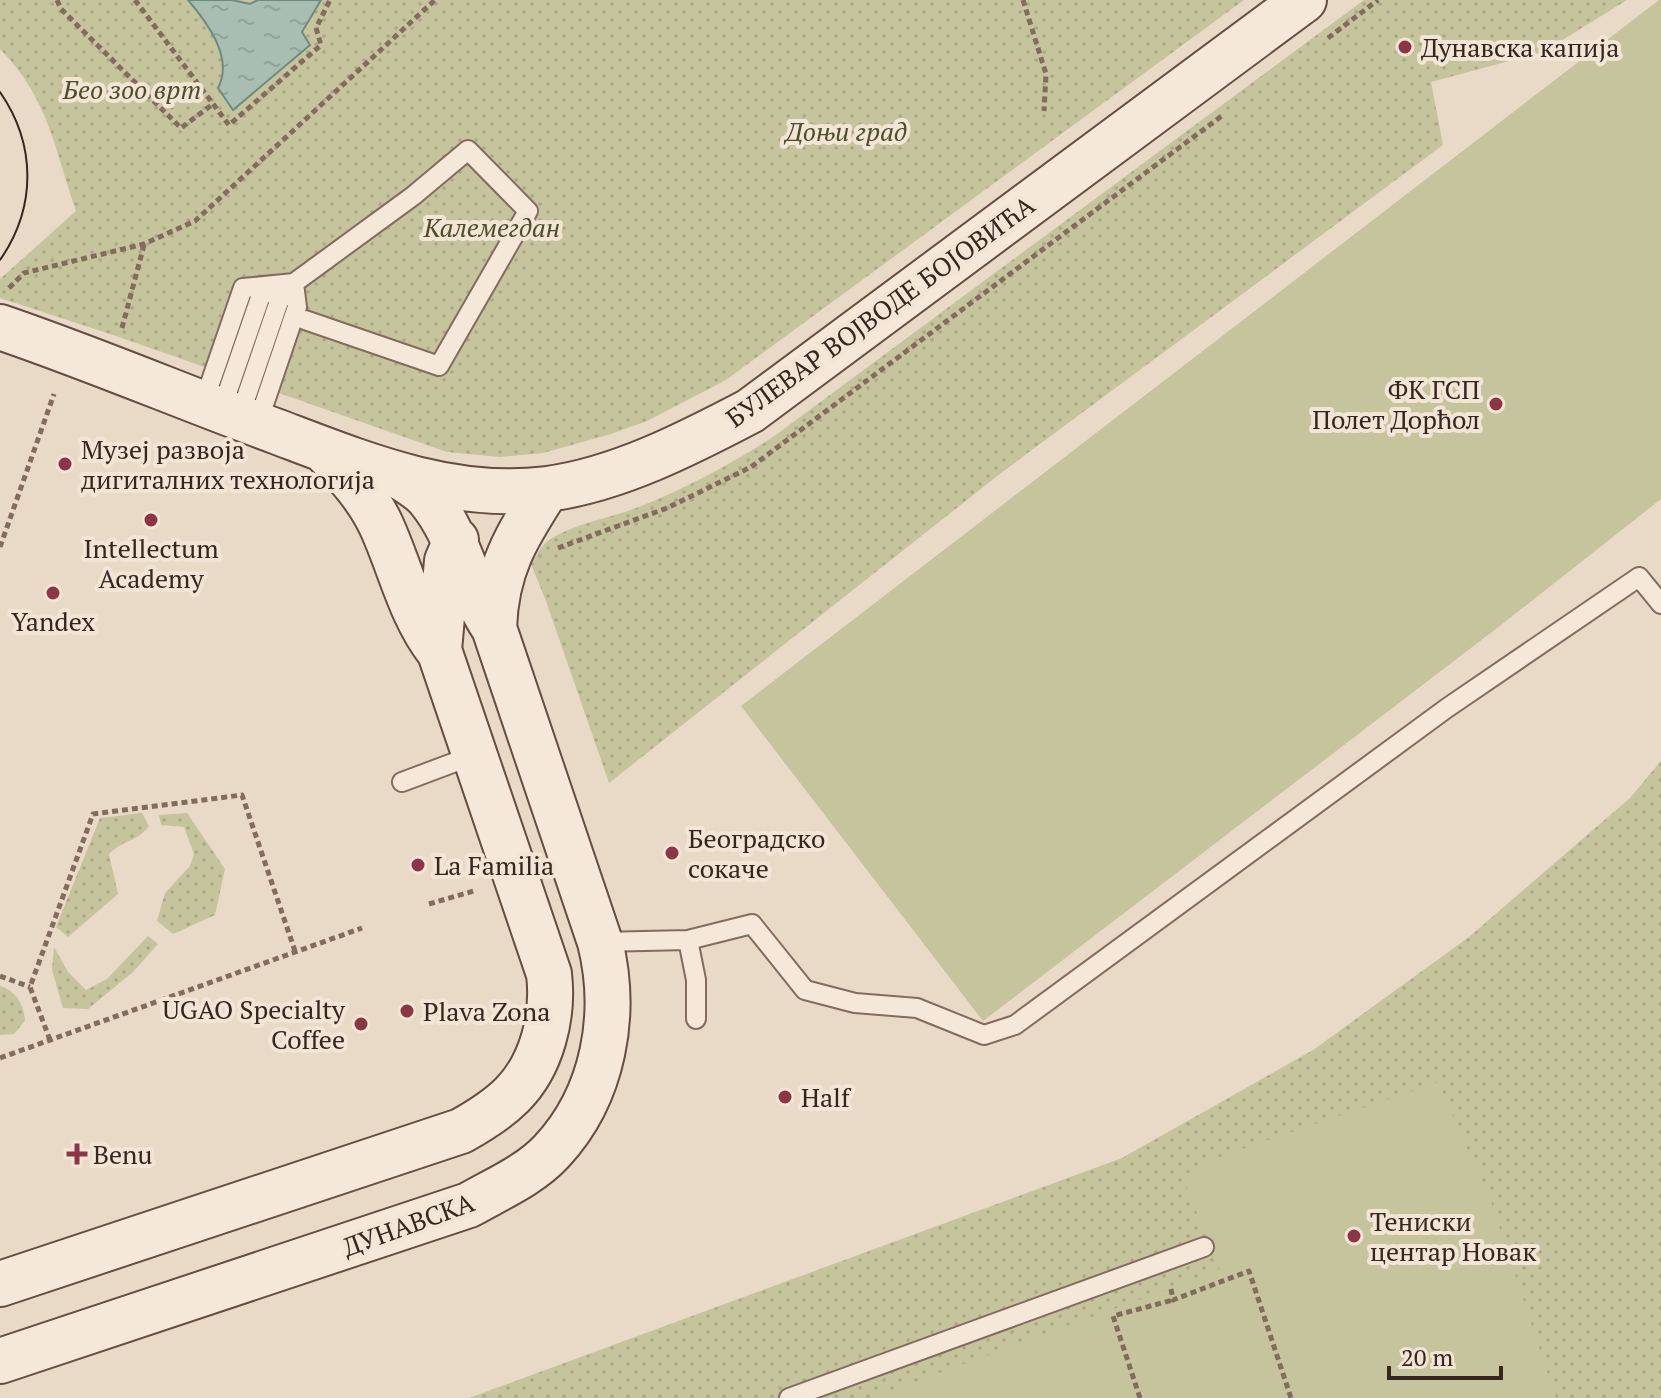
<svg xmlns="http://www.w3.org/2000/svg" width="1661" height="1398" viewBox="0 0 1661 1398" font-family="'PT Serif',serif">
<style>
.grass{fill:url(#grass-dots)}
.garden{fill:#c6c49c}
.water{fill:url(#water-ripples);stroke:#6f8b7f;stroke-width:2}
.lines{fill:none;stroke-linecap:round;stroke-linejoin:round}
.service-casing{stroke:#836b5e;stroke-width:22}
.secondary-casing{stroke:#654d41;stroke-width:48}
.path{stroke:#836b5e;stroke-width:5;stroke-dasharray:6 4;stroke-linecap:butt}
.service{stroke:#f5e8d9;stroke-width:18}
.secondary{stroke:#f5e8d9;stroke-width:44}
.tram{stroke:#352720;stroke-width:2}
.poi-dot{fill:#8c3545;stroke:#f2e5d6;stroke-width:3}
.labels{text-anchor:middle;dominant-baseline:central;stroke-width:8;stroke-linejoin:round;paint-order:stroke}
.poi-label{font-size:26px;fill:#352720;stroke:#f2e5d6;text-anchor:start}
.park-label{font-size:26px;font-style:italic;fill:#4c4f29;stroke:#f2e5d6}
.street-label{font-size:26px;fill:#352720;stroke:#f2e5d6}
</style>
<defs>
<pattern id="grass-dots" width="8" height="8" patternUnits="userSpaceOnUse" patternTransform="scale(2)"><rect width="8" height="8" fill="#c6c49c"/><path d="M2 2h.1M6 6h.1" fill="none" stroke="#aba886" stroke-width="1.8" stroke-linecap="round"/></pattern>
<pattern id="water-ripples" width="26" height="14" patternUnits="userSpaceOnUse" patternTransform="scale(2)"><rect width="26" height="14" fill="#a8beb3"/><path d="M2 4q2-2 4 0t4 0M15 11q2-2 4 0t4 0" fill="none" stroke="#91a39a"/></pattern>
</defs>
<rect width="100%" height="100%" fill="#e9d9c7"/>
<!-- grass -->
<path class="grass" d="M 0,0 L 1244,0 L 726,380 L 647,421 L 611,434 L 543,453 L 500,457 L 447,452 L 116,336 L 0,298 L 0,279 L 76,211 C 54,148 49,99 0,49 Z
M 1364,0 L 1627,0 L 1543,52 L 1431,82 L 1443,145 L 1001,473 L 609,783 L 546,601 L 531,564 C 536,557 541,545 549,540 C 575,523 608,519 636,508 C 685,489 729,465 773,437 Z
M 1661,761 L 1661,1398 L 469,1398 L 1122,1158 L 1313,1050 L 1469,937 L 1630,798 Z
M 142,813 L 149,826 C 136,843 124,839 109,854 L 118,894 L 68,937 L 56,927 L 100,818 Z
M 187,813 L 225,869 L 215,915 L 173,934 L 157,921 L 165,893 L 190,866 L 194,854 L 184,827 L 161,825 L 159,815 Z
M 148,936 L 158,944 L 133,972 L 88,1009 L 63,1008 L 52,970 L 54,947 L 68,972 L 86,990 L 107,979 Z
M 0,986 C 16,991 24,1004 25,1021 L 14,1034 L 0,1035 Z"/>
<!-- garden -->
<path class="garden" d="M 1659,0 L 1661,0 L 1661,499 L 1501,625 L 983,1021 L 741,706 Z
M 1438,1082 L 1491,1202 L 1556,1398 L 871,1398 L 1220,1270 L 1182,1176 L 1222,1156 Z"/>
<!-- water -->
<path class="water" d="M 188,0 L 232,0 L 250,4 L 258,0 L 321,0 L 302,32 L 310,45 L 233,110 L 218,88 C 234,58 207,22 188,0 Z"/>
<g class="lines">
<defs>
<path id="service" d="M 203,404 L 243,288 L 294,283
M 221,411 L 261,295 L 280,288
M 239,418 L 279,301 L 294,283 L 413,196 L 468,150 L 528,211 L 439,366 L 305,320
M 257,425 L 297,307 L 294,283
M 402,782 L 474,755
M 688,940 L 696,980 L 696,1019
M 600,942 L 688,940 L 752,924 L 805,990 L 855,1003 L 917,1008 L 984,1035 L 1015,1025 L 1447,708 L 1639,577 L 1661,604
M 789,1398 L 1204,1247"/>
<path id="secondary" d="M 0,327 C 94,359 185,398 278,432 C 365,465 452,501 547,489 C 617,480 689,443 750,411 L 1304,0
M 325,451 C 347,474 368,497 381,525 C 400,566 410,614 438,650
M 494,628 C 496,569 516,537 547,489
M 0,1284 L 461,1131 C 479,1121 497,1110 512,1095 C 542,1065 554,1016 549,974 L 439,650 L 447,561 L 456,540
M 0,1361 L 469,1205 C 497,1189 530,1175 552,1151 C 604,1095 618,1014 600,942 L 494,628 C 467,589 460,536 429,499 C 421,489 409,483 399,476"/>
</defs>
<!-- service casing -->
<use href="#service" class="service-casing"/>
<!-- secondary casing -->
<use href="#secondary" class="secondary-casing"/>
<!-- path -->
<path class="path" d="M 57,0 L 61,9 L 181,128 L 213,104
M 135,0 L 229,125 L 321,45 L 316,28 L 330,0
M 1023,0 L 1046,74 L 1044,111
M 1328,38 L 1378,0
M 9,288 L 24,273 L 144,244 L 195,221 L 435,0
M 122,328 L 144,245
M 0,547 L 54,394
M 558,548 L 667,508 L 751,467 L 1223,115
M 429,904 L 477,890
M 0,976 L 30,987
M 50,1040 L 30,987 L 93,814 L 242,795 L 296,954
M 0,1058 L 362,928
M 1171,1289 L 1173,1300 L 1249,1271 L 1291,1398
M 1140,1398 L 1113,1316 L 1173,1300"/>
<!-- service -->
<use href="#service" class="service"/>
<!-- secondary -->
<use href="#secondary" class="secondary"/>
<!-- tram -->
<path class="tram" d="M 0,92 C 36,144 37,207 0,260"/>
</g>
<!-- markers -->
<g class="poi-dot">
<circle cx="1405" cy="47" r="8"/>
<circle cx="1496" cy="404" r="8"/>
<circle cx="65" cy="464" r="8"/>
<circle cx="151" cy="520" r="8"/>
<circle cx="53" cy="593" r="8"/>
<circle cx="672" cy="853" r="8"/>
<circle cx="418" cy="865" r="8"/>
<circle cx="407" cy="1011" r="8"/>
<circle cx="361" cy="1024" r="8"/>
<circle cx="785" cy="1097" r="8"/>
<path d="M73 1142h8v8h8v8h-8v8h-8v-8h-8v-8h8z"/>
<circle cx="1354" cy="1236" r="8"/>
</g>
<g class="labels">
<!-- poi labels -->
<g class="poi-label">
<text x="1421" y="47">Дунавска капија</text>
<text x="1480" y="389" text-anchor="end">ФК ГСП<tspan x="1480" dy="30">Полет Дорћол</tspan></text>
<text x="81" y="449">Музеј развоја<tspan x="81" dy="30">дигиталних технологија</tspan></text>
<text x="151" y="548" text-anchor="middle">Intellectum<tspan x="151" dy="30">Academy</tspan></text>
<text x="53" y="621" text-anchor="middle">Yandex</text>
<text x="688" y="838">Београдско<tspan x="688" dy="30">сокаче</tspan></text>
<text x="434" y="865">La Familia</text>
<text x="345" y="1009" text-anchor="end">UGAO Specialty<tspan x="345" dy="30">Coffee</tspan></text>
<text x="423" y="1011">Plava Zona</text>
<text x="801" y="1097">Half</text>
<text x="93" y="1154">Benu</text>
<text x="1370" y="1221">Тениски<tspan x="1370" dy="30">центар Новак</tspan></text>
</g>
<!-- park labels -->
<g class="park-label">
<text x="132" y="89">Бео зоо врт</text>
<text x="846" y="131">Доњи град</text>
<text x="492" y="227">Калемегдан</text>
</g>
<!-- street labels -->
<g class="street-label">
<text transform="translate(880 311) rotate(-36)">БУЛЕВАР ВОЈВОДЕ БОЈОВИЋА</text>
<text transform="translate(408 1224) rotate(-20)">ДУНАВСКА</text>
</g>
</g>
<!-- scale -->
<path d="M1389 1366v12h112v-12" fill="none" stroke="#352720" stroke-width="4"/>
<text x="1401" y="1366" font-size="24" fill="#352720" stroke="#f2e5d6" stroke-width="6" paint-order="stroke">20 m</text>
</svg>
